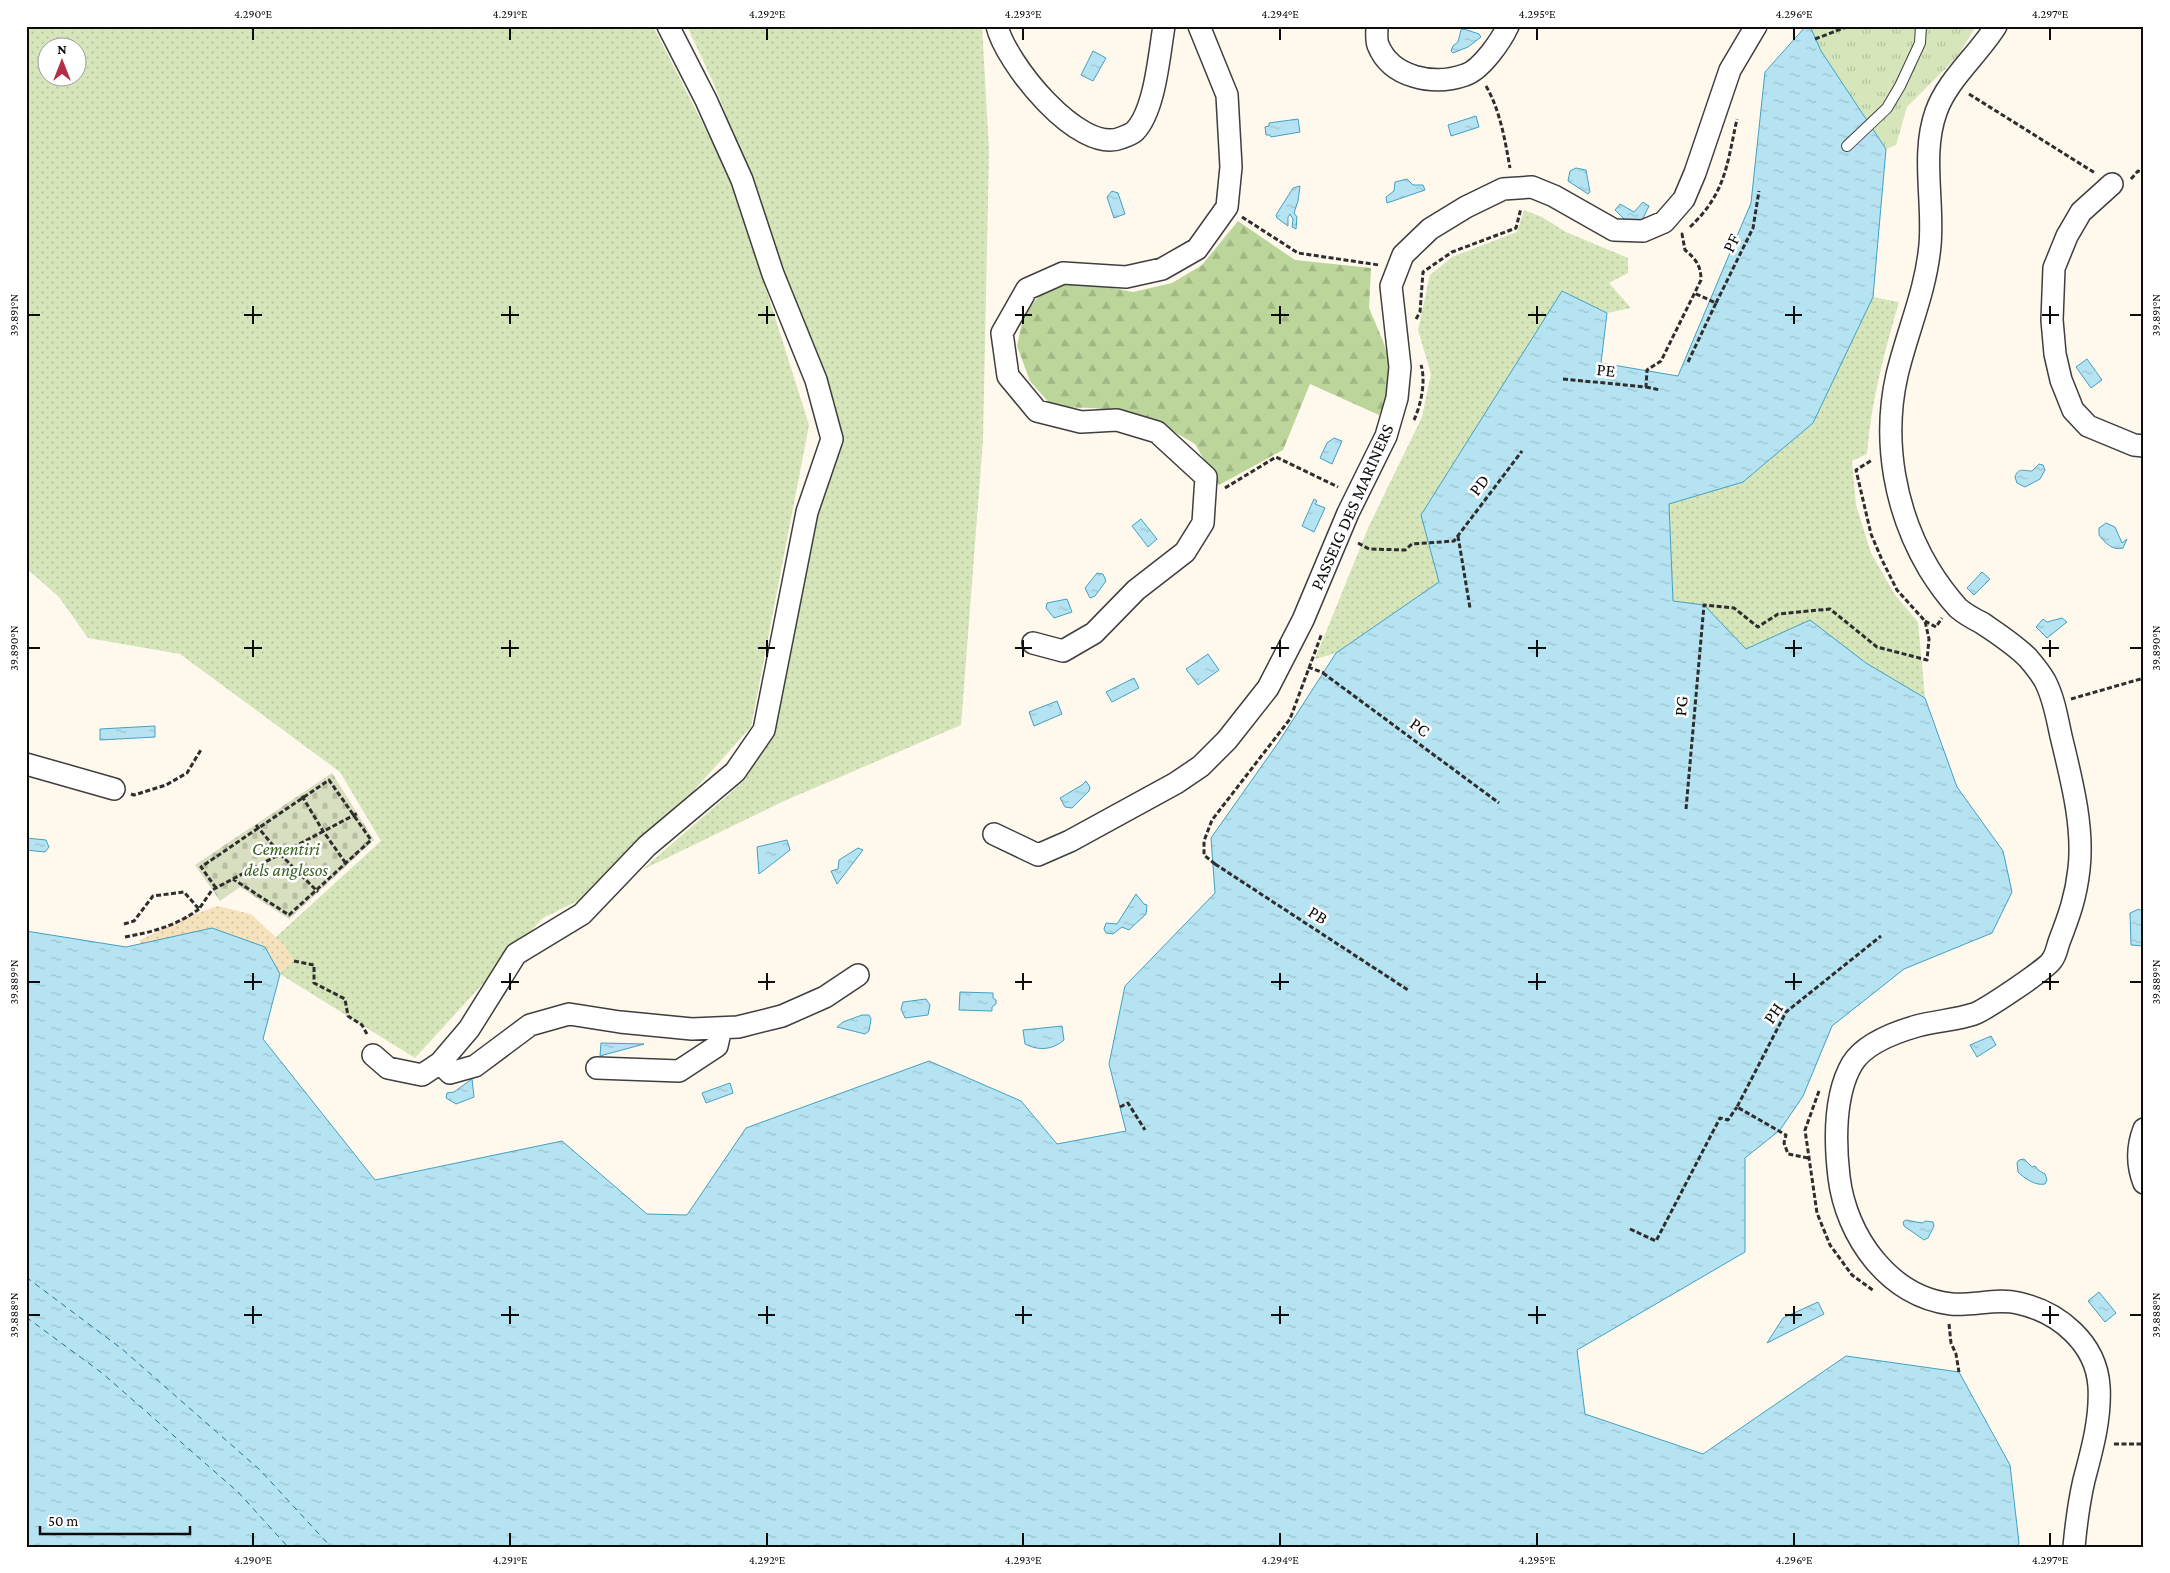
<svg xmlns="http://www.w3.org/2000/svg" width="2170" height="1573" viewBox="0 0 2170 1573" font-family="'Crimson Pro',serif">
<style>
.grass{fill:url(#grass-dots);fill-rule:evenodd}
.forest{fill:url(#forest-firs)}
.sand{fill:url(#sand-dots)}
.cemetery{fill:url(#cemetery-stones)}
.park{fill:url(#park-tufts)}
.water{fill:url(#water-ripples);stroke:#42a1c3}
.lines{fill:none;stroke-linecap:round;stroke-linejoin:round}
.ferry{stroke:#1f7195;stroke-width:1;stroke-dasharray:6 5;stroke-linecap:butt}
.service-casing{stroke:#3f3f3f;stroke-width:12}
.minor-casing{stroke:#3f3f3f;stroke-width:24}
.path{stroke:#2e2e2e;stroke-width:3;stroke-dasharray:5 2.5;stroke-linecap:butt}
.service{stroke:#fff;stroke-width:10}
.minor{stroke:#fff;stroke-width:21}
.ticks{fill:none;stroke:#0c0c0c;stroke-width:2}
.labels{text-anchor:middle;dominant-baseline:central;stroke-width:5;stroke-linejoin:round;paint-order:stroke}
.street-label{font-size:18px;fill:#0c0c0c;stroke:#fff}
.park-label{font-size:18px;font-style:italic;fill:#375f22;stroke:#fff}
.neatline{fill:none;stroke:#0c0c0c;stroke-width:2}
.ticks-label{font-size:12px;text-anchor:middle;fill:#0c0c0c}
</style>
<defs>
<pattern id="grass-dots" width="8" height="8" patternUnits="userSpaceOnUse" patternTransform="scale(1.25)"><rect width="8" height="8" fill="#d6e5ba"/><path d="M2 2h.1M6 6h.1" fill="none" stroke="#b6c39f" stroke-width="1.8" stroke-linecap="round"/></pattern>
<pattern id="forest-firs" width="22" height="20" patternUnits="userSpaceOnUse" patternTransform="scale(1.25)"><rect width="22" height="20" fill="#bcd59a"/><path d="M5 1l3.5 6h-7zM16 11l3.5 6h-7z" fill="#a0b684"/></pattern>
<pattern id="sand-dots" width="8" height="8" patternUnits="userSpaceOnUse" patternTransform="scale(1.25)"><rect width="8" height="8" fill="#f6e2bd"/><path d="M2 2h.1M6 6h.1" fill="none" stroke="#d2c1a1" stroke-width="1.8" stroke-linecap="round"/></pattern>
<pattern id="cemetery-stones" width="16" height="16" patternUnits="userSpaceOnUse" patternTransform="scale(1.25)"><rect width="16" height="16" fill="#d8dec0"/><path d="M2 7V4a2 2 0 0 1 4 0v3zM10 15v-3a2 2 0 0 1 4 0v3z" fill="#b8bda4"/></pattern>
<pattern id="park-tufts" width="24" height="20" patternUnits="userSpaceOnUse" patternTransform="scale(1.25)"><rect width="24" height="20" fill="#d6e5ba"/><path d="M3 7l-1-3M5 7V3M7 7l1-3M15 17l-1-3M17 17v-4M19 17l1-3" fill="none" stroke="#b6c39f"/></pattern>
<pattern id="water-ripples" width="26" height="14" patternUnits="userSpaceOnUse" patternTransform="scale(1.25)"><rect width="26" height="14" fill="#b6e3f1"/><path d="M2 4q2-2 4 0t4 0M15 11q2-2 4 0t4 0" fill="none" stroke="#9bc2cd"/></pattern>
</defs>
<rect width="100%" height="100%" fill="#fef8ed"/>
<!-- grass -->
<path class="grass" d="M 26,26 L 653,26 L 732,181 L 809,425 L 751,727 L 608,886 L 543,918 L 415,1058 L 280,974 L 265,947 L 381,841 L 340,772 L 180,654 L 88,638 L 59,597 L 26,568 ZM 48,48 L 78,48 L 78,78 L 48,78 Z
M 687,26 L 982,26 L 989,150 L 983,440 L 961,725 L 784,801 L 642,870 L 743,782 L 770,733 L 820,506 L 843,435 L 751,178 L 713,82 Z
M 1524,210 L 1542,217 L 1566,232 L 1628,258 L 1628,273 L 1609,283 L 1631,308 L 1607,313 L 1562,291 L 1421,515 L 1439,582 L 1336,653 L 1315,659 L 1369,526 L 1422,417 L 1431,374 L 1418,330 L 1430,275 L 1452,257 L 1517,232 Z
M 1873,297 L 1899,302 C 1884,353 1871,402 1867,454 L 1852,461 L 1856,505 L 1871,553 L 1895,595 L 1918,622 L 1925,698 L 1866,663 L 1746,649 L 1704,605 L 1673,601 L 1669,503 L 1743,482 L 1813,423 Z"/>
<!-- forest -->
<path class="forest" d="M 1238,221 L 1295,260 L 1371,268 L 1369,308 L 1383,341 L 1392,369 L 1385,402 L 1379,415 L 1310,384 L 1283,450 L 1219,485 L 1195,444 L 1151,418 L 1094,408 L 1053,407 L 1030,381 L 1017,346 L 1024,313 L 1043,292 L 1072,280 L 1133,292 L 1172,283 L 1202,265 Z"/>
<!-- sand -->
<path class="sand" d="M 217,906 L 251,914 L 285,946 L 294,961 L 280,974 L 265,947 L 140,944 L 140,940 L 187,917 Z"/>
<!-- cemetery -->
<path class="cemetery" d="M 332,773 L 374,840 L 289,919 L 240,887 L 220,901 L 195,865 Z"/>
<!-- park -->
<path class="park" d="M 1810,26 L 1976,26 L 1958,56 L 1907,107 L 1896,145 L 1886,149 L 1821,51 Z"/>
<!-- water -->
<path class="water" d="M 1806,26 L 1810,26 L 1821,51 L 1886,149 L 1873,297 L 1813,423 L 1743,482 L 1669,504 L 1673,601 L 1704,605 L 1746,649 L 1810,620 L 1866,663 L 1925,698 L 1957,787 L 2003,851 L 2012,892 L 1992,933 L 1904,969 L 1832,1026 L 1803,1096 L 1780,1130 L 1745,1158 L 1745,1252 L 1577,1350 L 1585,1414 L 1703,1454 L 1846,1356 L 1959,1372 L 2010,1465 L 2019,1543 L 2017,1547 L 26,1547 L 26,931 L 126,947 L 212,928 L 265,947 L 280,974 L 263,1039 L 375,1180 L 562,1141 L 647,1214 L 687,1215 L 746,1128 L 929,1061 L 1021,1101 L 1057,1144 L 1126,1131 L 1109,1064 L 1125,986 L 1215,893 L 1211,838 L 1278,743 L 1336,653 L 1439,582 L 1421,515 L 1562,291 L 1607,313 L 1601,363 L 1678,376 L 1751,203 L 1765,72 Z
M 1464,29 L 1479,34 L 1481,37 L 1468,47 L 1453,53 L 1451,51 L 1453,46 L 1458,42 L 1461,30 Z
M 1093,51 L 1106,58 L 1093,81 L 1081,75 Z
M 1476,116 L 1479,127 L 1451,136 L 1448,125 Z
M 1298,119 L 1300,132 L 1271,137 L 1270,135 L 1266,135 L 1265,127 L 1269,126 L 1269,123 Z
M 1576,168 L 1586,170 L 1590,192 L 1588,194 L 1568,181 L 1570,171 Z
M 1407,179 L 1413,185 L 1423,185 L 1425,190 L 1387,203 L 1386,197 L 1394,191 L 1395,182 Z
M 1300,186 L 1298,201 L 1294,213 L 1297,217 L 1296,229 L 1292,227 L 1293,219 L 1290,214 L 1288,217 L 1288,226 L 1277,218 L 1276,215 L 1293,188 Z
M 1112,191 L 1118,193 L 1125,214 L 1114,218 L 1107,197 Z
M 1643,202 L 1649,206 L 1642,220 L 1625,220 L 1615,210 L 1620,204 L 1634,212 Z
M 2087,359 L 2102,380 L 2091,388 L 2076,367 Z
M 1334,438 L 1342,441 L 1332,464 L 1320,458 L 1327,443 Z
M 2039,464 L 2043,465 L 2045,470 L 2040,479 L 2025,487 L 2017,483 L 2015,477 C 2018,467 2024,471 2032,471 Z
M 1314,499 L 1317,501 L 1315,504 L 1325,508 L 1314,532 L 1302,526 Z
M 1141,519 L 1157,539 L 1148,547 L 1132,526 Z
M 2106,523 L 2115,527 L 2122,543 L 2127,539 L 2123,548 C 2113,551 2105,543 2099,535 L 2099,528 Z
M 1982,572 L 1990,579 L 1974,595 L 1967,588 Z
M 1097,573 L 1103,574 L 1106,581 L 1095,596 L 1090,598 L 1085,588 Z
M 1067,599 L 1072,612 L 1054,618 L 1046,608 L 1047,603 Z
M 2062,618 L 2067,622 L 2047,638 L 2036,627 L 2043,619 L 2047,622 Z
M 1208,654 L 1219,670 L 1198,685 L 1186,669 Z
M 1134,678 L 1139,688 L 1112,702 L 1106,692 Z
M 1057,701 L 1062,714 L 1034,726 L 1029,712 Z
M 155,726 L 155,737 L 100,740 L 100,729 Z
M 1086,781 L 1090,787 L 1089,791 L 1072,808 L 1065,807 L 1060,798 L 1082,785 Z
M 26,838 L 46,840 L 49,847 L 45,852 L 26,850 Z
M 787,840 L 790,850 L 759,874 L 757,847 Z
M 858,848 L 863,850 L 837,884 L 831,871 L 838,869 L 839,860 Z
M 1136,894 L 1144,904 L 1147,905 L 1146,914 L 1129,930 L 1122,927 L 1113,934 L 1106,933 L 1104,929 L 1106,923 L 1117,924 Z
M 2139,909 L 2144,913 L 2144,946 L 2131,945 L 2130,913 Z
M 960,992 L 993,993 L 993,998 L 996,1000 L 996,1004 L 992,1007 L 992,1011 L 959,1010 Z
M 926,999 L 930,1005 L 928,1015 L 905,1018 L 901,1009 L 903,1002 Z
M 862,1015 L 869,1015 L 871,1019 L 869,1031 L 865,1034 L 837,1027 L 843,1022 Z
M 1062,1026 L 1064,1040 C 1052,1050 1039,1051 1025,1044 L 1023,1030 Z
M 1991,1036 L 1996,1045 L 1977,1057 L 1970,1045 Z
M 601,1043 L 644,1044 L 600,1056 Z
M 472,1079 L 474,1097 L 456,1104 L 446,1098 L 447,1093 L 454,1092 Z
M 730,1083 L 733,1093 L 706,1103 L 702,1093 Z
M 2024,1159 L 2032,1167 L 2035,1166 L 2038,1170 L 2045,1174 L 2047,1180 L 2045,1184 C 2036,1186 2025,1179 2018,1172 L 2017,1163 L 2019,1160 Z
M 1906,1220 L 1922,1223 L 1926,1221 L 1933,1222 L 1934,1226 L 1928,1238 L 1924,1240 L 1904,1226 L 1903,1222 Z
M 2099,1292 L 2116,1313 L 2105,1322 L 2088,1301 Z
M 1818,1302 L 1824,1314 L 1767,1343 L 1783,1318 Z"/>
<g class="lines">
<!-- ferry -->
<path class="ferry" d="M 26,1277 L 122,1349 L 260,1470 L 331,1547
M 26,1317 L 102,1373 L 238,1492 L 288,1547"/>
<defs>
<path id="service" d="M 1847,146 L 1887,108 L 1900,86 L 1920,43 L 1921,26"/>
<path id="minor" d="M 997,26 C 1005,62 1079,155 1121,138 C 1126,136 1132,134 1135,131 C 1155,110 1159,56 1164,26
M 1377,26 C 1377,32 1376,40 1378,45 C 1391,78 1434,86 1465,75 C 1481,70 1501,41 1508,26
M 1996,26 C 1978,55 1947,80 1936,112 C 1921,154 1934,202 1930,245 C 1926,291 1907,332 1897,375 C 1882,441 1895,512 1929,569 C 1937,582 1948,597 1958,608 C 1965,614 1974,619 1982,623 C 1998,634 2014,644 2028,658 C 2034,665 2041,674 2045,681 C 2054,698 2057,718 2061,736 C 2071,778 2084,826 2079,869 C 2076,897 2069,916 2059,942 C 2057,948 2056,955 2052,960 C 2047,969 1985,1010 1974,1014 C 1956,1020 1936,1021 1917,1026 C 1896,1032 1864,1044 1852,1064 C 1834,1095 1835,1143 1839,1177 C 1846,1236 1889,1297 1951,1304 C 1973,1306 1997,1298 2018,1303 C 2059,1312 2096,1343 2099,1386 C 2101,1418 2092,1450 2084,1480 C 2079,1502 2076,1525 2074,1547
M 2112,184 L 2081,212 L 2067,236 L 2054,268 L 2052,320 L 2055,354 L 2061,380 L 2073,410 L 2088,426 L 2134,445 L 2144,446
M 1033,643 L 1063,651 L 1094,633 L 1136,590 L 1185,552 L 1203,523 L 1206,477 L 1157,432 L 1117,420 L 1081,422 L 1037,411 L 1008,376 L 1002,333 L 1027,289 L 1063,273 L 1126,277 L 1162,269 L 1197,249 L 1227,207 L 1231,167 L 1227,95 L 1199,26
M 26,764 L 114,789
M 994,834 L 1038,855 L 1070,841 L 1176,783 L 1201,766 L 1227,740 L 1268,688 L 1303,620 L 1348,513 L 1386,436 L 1397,398 L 1400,367 L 1391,286 L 1403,255 L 1430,229 L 1466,207 L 1503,189 L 1532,187 L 1554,196 L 1614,230 L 1643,231 L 1664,222 L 1684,199 L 1695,173 L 1730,70 L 1756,26
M 373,1055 L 388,1068 L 422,1075 L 440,1063 L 469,1029 L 516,954 L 582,914 L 647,846 L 735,772 L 764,730 L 807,512 L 832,439 L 816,380 L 773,274 L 742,180 L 706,100 L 668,26
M 440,1063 L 450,1073 L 475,1066 L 530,1025 L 569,1014 L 620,1022 L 692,1029 L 738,1027 L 782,1016 L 825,997 L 858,975
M 597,1068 L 679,1071 L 717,1046 L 721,1028
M 2144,1129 C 2137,1147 2137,1165 2144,1183"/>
</defs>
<!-- service casing -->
<use href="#service" class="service-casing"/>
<!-- minor casing -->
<use href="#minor" class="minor-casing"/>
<!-- path -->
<path class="path" d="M 1815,39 L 1849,26
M 1486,86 C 1500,110 1505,140 1510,168
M 1969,94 L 2095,173
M 2131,179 L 2138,171 L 2144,173
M 1242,217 L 1298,253 L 1379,265
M 1690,227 C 1726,193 1727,164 1737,119
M 1716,303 L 1753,228 L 1759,191
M 1416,319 L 1420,312 L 1423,272 L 1452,252 L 1516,228 L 1521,208
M 1688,362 L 1716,303 L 1694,293
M 1563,379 L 1646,387 L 1647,370 L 1661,361 L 1701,280 C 1701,266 1696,259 1685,250 L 1682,234 L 1680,235
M 1646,387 L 1660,390
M 1414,420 C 1421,405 1426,381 1421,365
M 1225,488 L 1276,457 L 1338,487
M 1458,536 L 1470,608
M 1358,543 L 1369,549 L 1405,550 L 1412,544 L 1454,541 L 1522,451
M 1925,621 L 1936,627 L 1942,618
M 1308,667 L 1324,673
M 1323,673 L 1499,803
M 2071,699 L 2144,678
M 131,794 L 134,795 L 166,785 L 187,773 L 202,748
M 302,796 L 323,831 L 347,865
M 1686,809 L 1704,605 L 1734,608 L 1758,627 L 1778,614 L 1830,609 L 1877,647 L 1927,660 L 1929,639 L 1925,621 L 1897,590 L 1882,560 L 1871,534 L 1856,470 L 1872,460
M 256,825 L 281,855 L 318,892
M 1215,864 L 1204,855 L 1204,841 L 1212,820 L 1290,719 L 1322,633
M 1215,864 L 1408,990
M 216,888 L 201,867 L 329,780 L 371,840 L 289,915 L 233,879
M 124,924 L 134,921 L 153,896 L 184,892 L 199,909 L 212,890 L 358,813
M 125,937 C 152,932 176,926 199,909
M 294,961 L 314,965 L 314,983 L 345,999 L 348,1016 L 362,1025 L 368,1036
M 1819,1091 L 1805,1130 L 1817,1213 L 1830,1245 L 1852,1275 L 1874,1291
M 1120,1107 L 1128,1103 L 1145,1130
M 1808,1158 L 1788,1154 L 1784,1143 L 1786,1135 L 1737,1107 L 1786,1012 L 1881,936
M 1630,1229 L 1656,1241 L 1720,1118 L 1728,1120 L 1737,1107
M 1949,1324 L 1951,1343 L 1956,1354 L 1959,1372
M 2114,1444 L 2144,1444"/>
<!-- service -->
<use href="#service" class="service"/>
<!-- minor -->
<use href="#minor" class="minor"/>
</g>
<!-- ticks -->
<path class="ticks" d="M 253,28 L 253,40M 510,28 L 510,40M 767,28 L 767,40M 1023,28 L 1023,40M 1280,28 L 1280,40M 1537,28 L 1537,40M 1794,28 L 1794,40M 2050,28 L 2050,40M 253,306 L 253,324M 510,306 L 510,324M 767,306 L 767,324M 1023,306 L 1023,324M 1280,306 L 1280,324M 1537,306 L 1537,324M 1794,306 L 1794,324M 2050,306 L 2050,324M 28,315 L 40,315M 244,315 L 262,315M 501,315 L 519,315M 758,315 L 775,315M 1015,315 L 1032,315M 1271,315 L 1289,315M 1528,315 L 1546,315M 1785,315 L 1802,315M 2042,315 L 2059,315M 2130,315 L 2142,315M 253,640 L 253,657M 510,640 L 510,657M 767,640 L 767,657M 1023,640 L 1023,657M 1280,640 L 1280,657M 1537,640 L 1537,657M 1794,640 L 1794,657M 2050,640 L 2050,657M 28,648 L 40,648M 244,648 L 262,648M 501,648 L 519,648M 758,648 L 775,648M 1015,648 L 1032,648M 1271,648 L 1289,648M 1528,648 L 1546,648M 1785,648 L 1802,648M 2042,648 L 2059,648M 2130,648 L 2142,648M 253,973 L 253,990M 510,973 L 510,990M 767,973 L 767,990M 1023,973 L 1023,990M 1280,973 L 1280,990M 1537,973 L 1537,990M 1794,973 L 1794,990M 2050,973 L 2050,990M 28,982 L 40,982M 244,982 L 262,982M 501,982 L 519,982M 758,982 L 775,982M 1015,982 L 1032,982M 1271,982 L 1289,982M 1528,982 L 1546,982M 1785,982 L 1802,982M 2042,982 L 2059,982M 2130,982 L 2142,982M 253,1306 L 253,1324M 510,1306 L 510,1324M 767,1306 L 767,1324M 1023,1306 L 1023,1324M 1280,1306 L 1280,1324M 1537,1306 L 1537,1324M 1794,1306 L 1794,1324M 2050,1306 L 2050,1324M 28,1315 L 40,1315M 244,1315 L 262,1315M 501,1315 L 519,1315M 758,1315 L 775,1315M 1015,1315 L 1032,1315M 1271,1315 L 1289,1315M 1528,1315 L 1546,1315M 1785,1315 L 1802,1315M 2042,1315 L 2059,1315M 2130,1315 L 2142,1315M 253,1533 L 253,1546M 510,1533 L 510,1546M 767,1533 L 767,1546M 1023,1533 L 1023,1546M 1280,1533 L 1280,1546M 1537,1533 L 1537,1546M 1794,1533 L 1794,1546M 2050,1533 L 2050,1546"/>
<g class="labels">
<!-- street labels -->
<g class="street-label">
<text transform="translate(1731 243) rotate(-64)">PF</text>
<text transform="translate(1606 370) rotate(6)">PE</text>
<text transform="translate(1479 485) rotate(-53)">PD</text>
<text transform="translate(1352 507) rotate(-66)">PASSEIG DES MARINERS</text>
<text transform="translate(1681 706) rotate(-85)">PG</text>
<text transform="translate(1420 727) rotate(36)">PC</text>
<text transform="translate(1318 915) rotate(33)">PB</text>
<text transform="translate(1773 1013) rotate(-56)">PH</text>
</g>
<!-- park labels -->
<g class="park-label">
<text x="286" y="849">Cementiri<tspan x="286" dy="21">dels anglesos</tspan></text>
</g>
</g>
<!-- border -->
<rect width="2170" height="1573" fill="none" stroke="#ffffff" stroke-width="55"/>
<!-- north arrow -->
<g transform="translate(62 62)"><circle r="24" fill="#ffffff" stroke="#9e9e9e"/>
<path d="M0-4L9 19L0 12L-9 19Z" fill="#b22f47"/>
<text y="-8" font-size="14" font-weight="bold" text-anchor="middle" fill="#0c0c0c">N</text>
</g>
<!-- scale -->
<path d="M40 1526v8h150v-8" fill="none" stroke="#0c0c0c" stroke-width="2.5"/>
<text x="48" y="1526" font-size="15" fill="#0c0c0c" stroke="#ffffff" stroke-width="4" paint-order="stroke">50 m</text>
<rect x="28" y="28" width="2114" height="1518" class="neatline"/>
<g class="ticks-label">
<text x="253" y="18">4.290°E</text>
<text x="510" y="18">4.291°E</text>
<text x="767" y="18">4.292°E</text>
<text x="1023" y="18">4.293°E</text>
<text x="1280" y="18">4.294°E</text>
<text x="1537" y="18">4.295°E</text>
<text x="1794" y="18">4.296°E</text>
<text x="2050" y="18">4.297°E</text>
<text transform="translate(14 315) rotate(-90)" y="4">39.891°N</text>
<text transform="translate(2156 315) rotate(-90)" y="4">39.891°N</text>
<text transform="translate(14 648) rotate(-90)" y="4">39.890°N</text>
<text transform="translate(2156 648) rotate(-90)" y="4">39.890°N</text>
<text transform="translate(14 982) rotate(-90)" y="4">39.889°N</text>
<text transform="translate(2156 982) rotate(-90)" y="4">39.889°N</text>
<text transform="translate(14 1315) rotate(-90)" y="4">39.888°N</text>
<text transform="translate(2156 1315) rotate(-90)" y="4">39.888°N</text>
<text x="253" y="1564">4.290°E</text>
<text x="510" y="1564">4.291°E</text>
<text x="767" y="1564">4.292°E</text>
<text x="1023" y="1564">4.293°E</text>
<text x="1280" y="1564">4.294°E</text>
<text x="1537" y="1564">4.295°E</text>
<text x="1794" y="1564">4.296°E</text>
<text x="2050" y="1564">4.297°E</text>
</g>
</svg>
